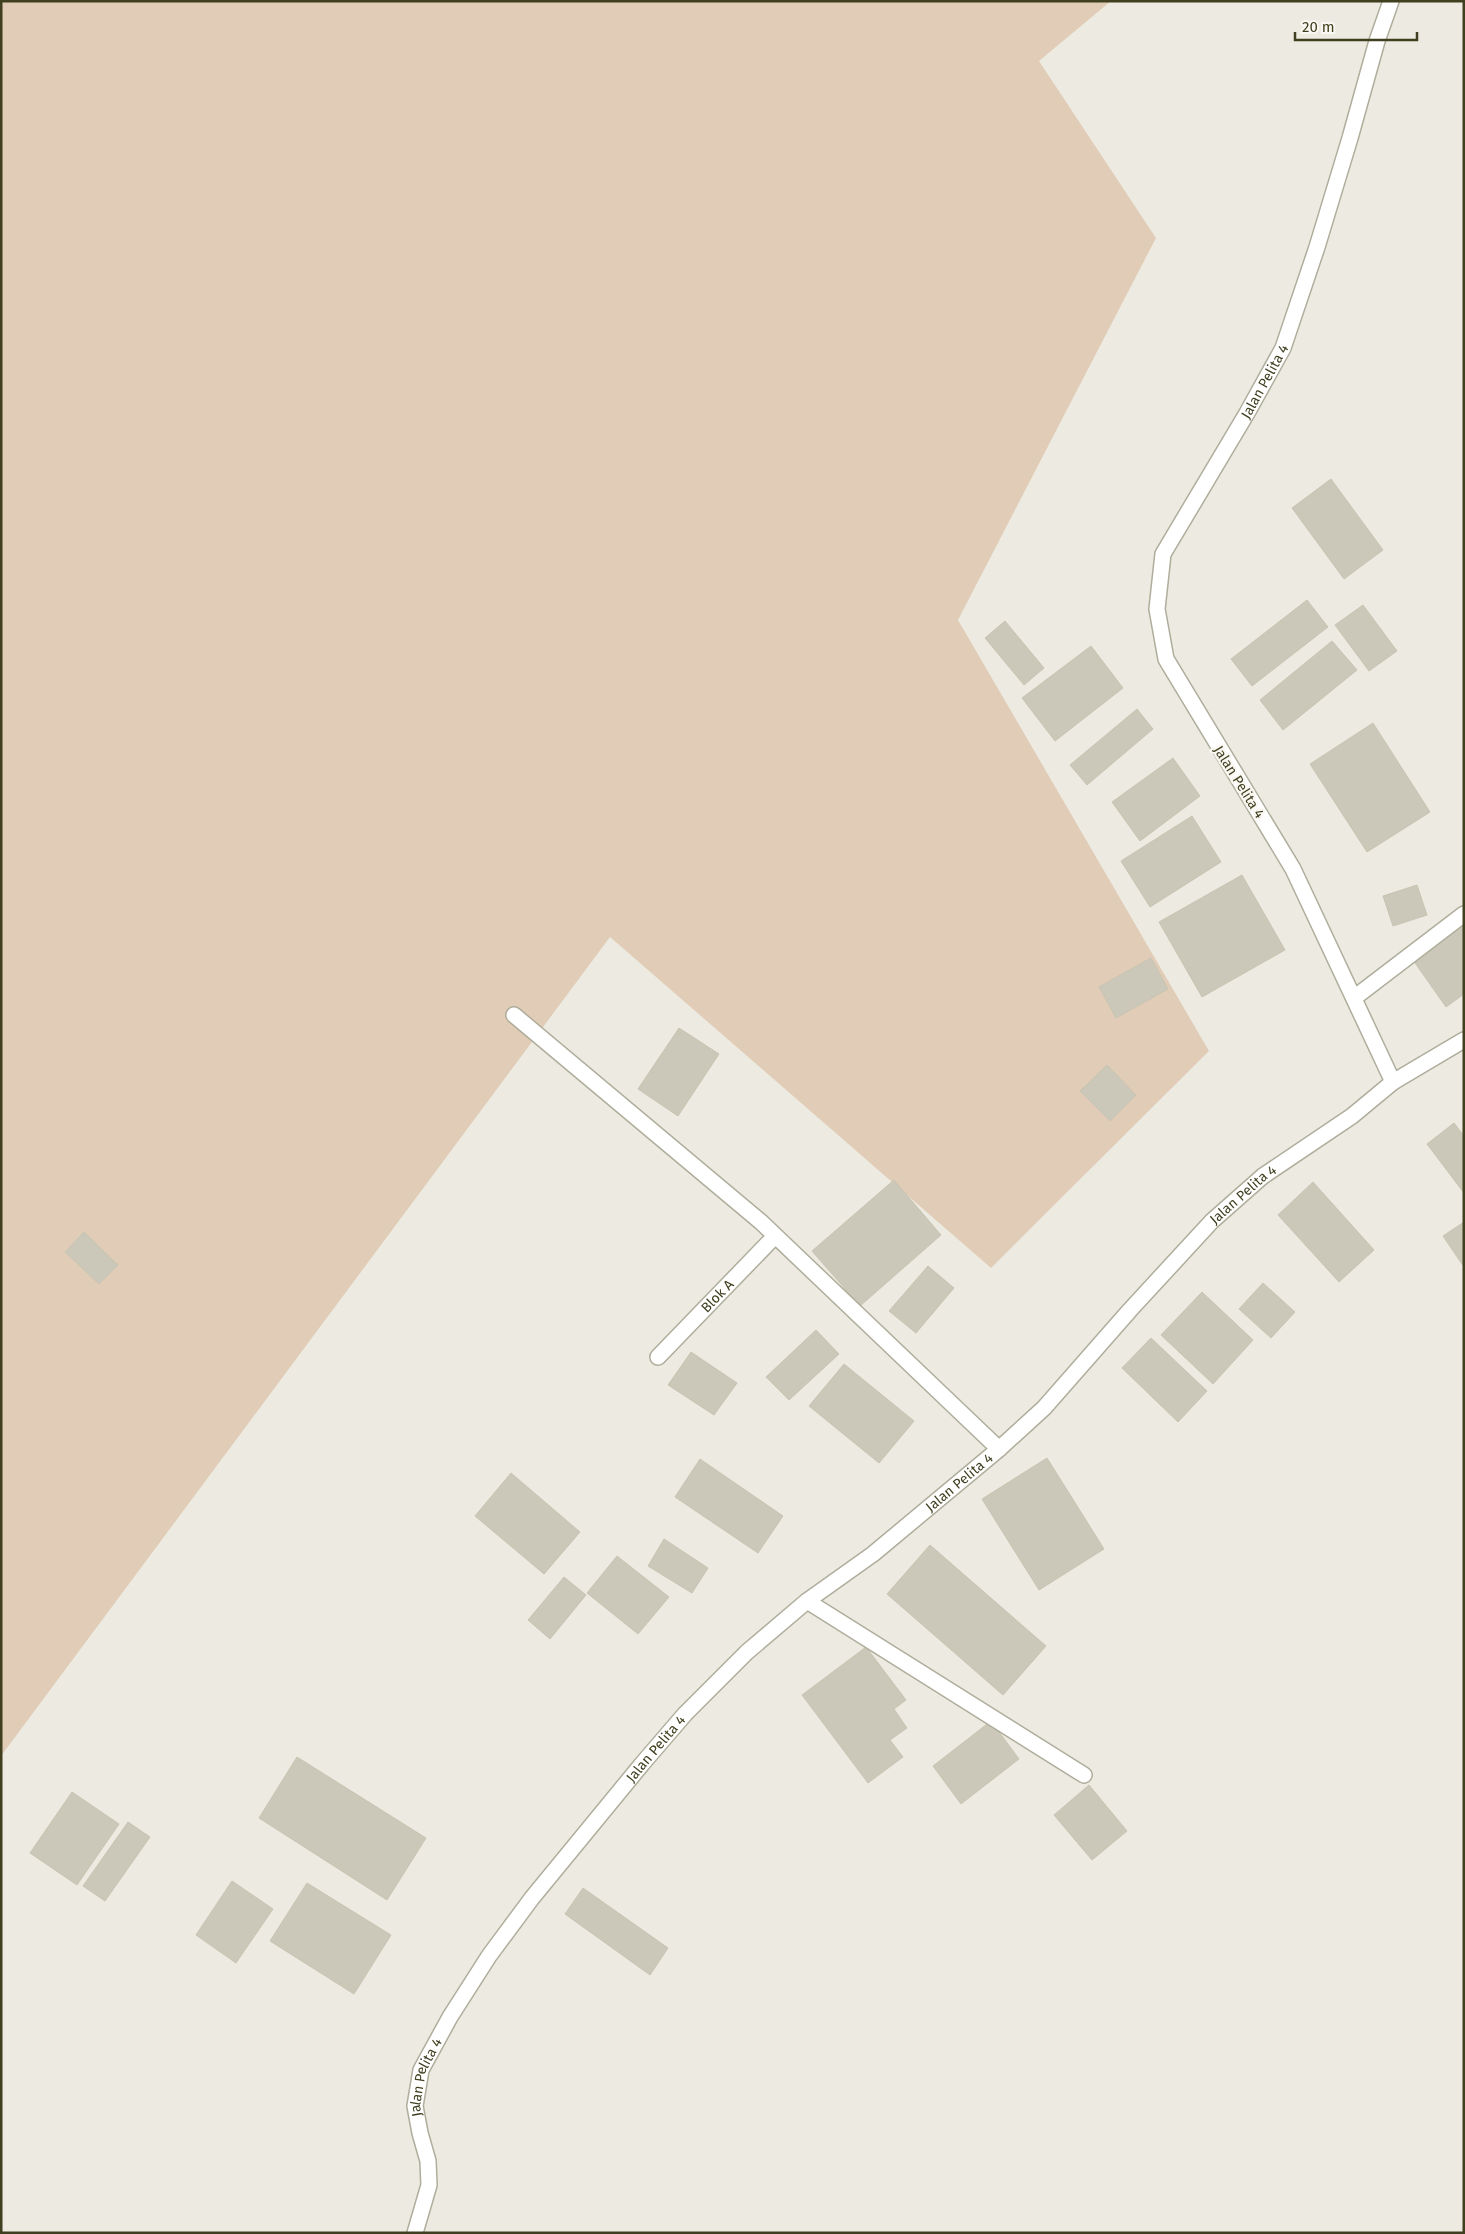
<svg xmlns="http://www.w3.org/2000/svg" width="1465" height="2234" viewBox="0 0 1465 2234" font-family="'Fira Sans',sans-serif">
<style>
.green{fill:#e1cdb7}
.building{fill:#cbc8b9;stroke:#c8c4b2}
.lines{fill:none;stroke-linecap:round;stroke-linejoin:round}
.minor-casing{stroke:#afad9b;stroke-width:18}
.minor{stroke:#fff;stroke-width:15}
.labels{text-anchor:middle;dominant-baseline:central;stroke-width:4.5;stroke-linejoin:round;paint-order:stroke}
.street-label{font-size:14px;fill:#403f1f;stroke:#f9f7f2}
</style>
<rect width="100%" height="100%" fill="#edebe1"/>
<!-- green -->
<path class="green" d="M 1,1 L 1111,1 L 1039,61 L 1156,238 L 958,620 L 1209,1051 L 991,1268 L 610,937 L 1,1756 Z"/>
<!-- building -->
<path class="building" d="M 1331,479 L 1383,550 L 1344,579 L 1292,508 Z
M 1307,600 L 1328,627 L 1252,686 L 1231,659 Z
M 1363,605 L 1397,651 L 1369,671 L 1335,625 Z
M 1005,621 L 1044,668 L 1024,685 L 985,638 Z
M 1332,641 L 1357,670 L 1283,730 L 1260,700 Z
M 1091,646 L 1123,688 L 1055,741 L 1022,698 Z
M 1137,709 L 1153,729 L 1087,785 L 1070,765 Z
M 1373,723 L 1430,812 L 1367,852 L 1310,764 Z
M 1173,758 L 1200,796 L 1140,841 L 1112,802 Z
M 1192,816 L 1221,862 L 1150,907 L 1121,861 Z
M 1242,875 L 1285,950 L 1202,997 L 1159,922 Z
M 1417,885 L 1427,915 L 1393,926 L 1383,896 Z
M 1464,924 L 1464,994 L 1446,1007 L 1413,960 Z
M 1151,958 L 1168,989 L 1116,1018 L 1099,987 Z
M 679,1028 L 719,1054 L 678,1116 L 638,1089 Z
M 1107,1065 L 1136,1095 L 1110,1121 L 1080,1091 Z
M 1454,1123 L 1464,1136 L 1464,1193 L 1427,1144 Z
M 894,1180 L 941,1235 L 860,1306 L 812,1251 Z
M 1313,1182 L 1374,1250 L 1339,1282 L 1278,1215 Z
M 1464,1222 L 1464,1267 L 1443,1236 Z
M 84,1232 L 118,1265 L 99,1284 L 65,1252 Z
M 928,1266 L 954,1288 L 916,1333 L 889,1311 Z
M 1263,1283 L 1295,1312 L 1271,1338 L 1239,1309 Z
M 1202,1292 L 1253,1340 L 1213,1384 L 1161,1335 Z
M 816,1330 L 839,1354 L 789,1400 L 766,1377 Z
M 1151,1338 L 1207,1391 L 1178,1422 L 1122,1368 Z
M 691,1352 L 737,1383 L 714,1415 L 668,1385 Z
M 844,1364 L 914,1421 L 879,1463 L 809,1406 Z
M 1047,1458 L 1104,1549 L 1039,1590 L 982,1499 Z
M 700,1459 L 783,1516 L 758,1553 L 675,1497 Z
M 511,1473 L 580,1532 L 544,1574 L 475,1516 Z
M 664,1539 L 708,1568 L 692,1593 L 648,1566 Z
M 930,1545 L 1046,1646 L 1003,1695 L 887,1594 Z
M 617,1556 L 669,1597 L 638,1634 L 587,1593 Z
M 564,1577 L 586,1595 L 550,1639 L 528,1620 Z
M 866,1647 L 906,1700 L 894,1709 L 907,1728 L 890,1740 L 903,1757 L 868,1783 L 802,1695 Z
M 991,1721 L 1019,1759 L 961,1804 L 933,1766 Z
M 297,1757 L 426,1838 L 387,1900 L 259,1818 Z
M 1089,1785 L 1127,1831 L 1092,1860 L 1054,1815 Z
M 72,1792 L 119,1824 L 77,1885 L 30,1853 Z
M 128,1822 L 150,1837 L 105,1901 L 83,1886 Z
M 232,1881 L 273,1909 L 236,1963 L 196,1935 Z
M 307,1883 L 391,1935 L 354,1994 L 270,1941 Z
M 583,1888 L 668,1948 L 650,1975 L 565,1914 Z"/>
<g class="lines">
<defs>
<g id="minor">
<path d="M 1354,998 L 1464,914"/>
<path d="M 514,1015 L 761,1222 L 999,1449"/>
<path d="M 1393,1082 L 1464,1040"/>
<path id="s1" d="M 658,1357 L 775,1236"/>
<path d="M 807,1601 L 1084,1775"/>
<path id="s2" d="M 415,2233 L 429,2185 L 428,2161 L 420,2133 L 415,2106 L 421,2070 L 450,2017 L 489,1956 L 532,1898 L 642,1764 L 685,1714 L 747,1652 L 807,1601 L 873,1554 L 999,1449 L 1044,1408 L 1130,1310 L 1212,1221 L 1263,1176 L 1352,1116 L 1393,1082 L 1293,869 L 1166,659 L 1157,609 L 1163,554 L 1247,413 L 1283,348 L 1317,247 L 1350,138 L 1377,41 L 1391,1"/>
</g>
</defs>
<!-- minor casing -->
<use href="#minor" class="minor-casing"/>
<!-- minor -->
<use href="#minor" class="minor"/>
</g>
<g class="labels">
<!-- street labels -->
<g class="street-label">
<text stroke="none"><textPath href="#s2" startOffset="2351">Jalan Pelita 4</textPath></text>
<text transform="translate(1239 782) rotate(58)">Jalan Pelita 4</text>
<text stroke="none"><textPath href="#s2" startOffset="1376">Jalan Pelita 4</textPath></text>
<text stroke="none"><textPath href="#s1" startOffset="85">Blok A</textPath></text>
<text stroke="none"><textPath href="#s2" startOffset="971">Jalan Pelita 4</textPath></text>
<text stroke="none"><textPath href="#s2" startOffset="566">Jalan Pelita 4</textPath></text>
<text stroke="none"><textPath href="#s2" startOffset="161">Jalan Pelita 4</textPath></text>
</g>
</g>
<!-- border -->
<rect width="1465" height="2234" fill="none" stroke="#403f1f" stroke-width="5"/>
<!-- scale -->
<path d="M1295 32v8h122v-8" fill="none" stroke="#403f1f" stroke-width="2.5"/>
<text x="1302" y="32" font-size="15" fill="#403f1f" stroke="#f9f7f2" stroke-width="4" paint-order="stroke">20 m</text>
</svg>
